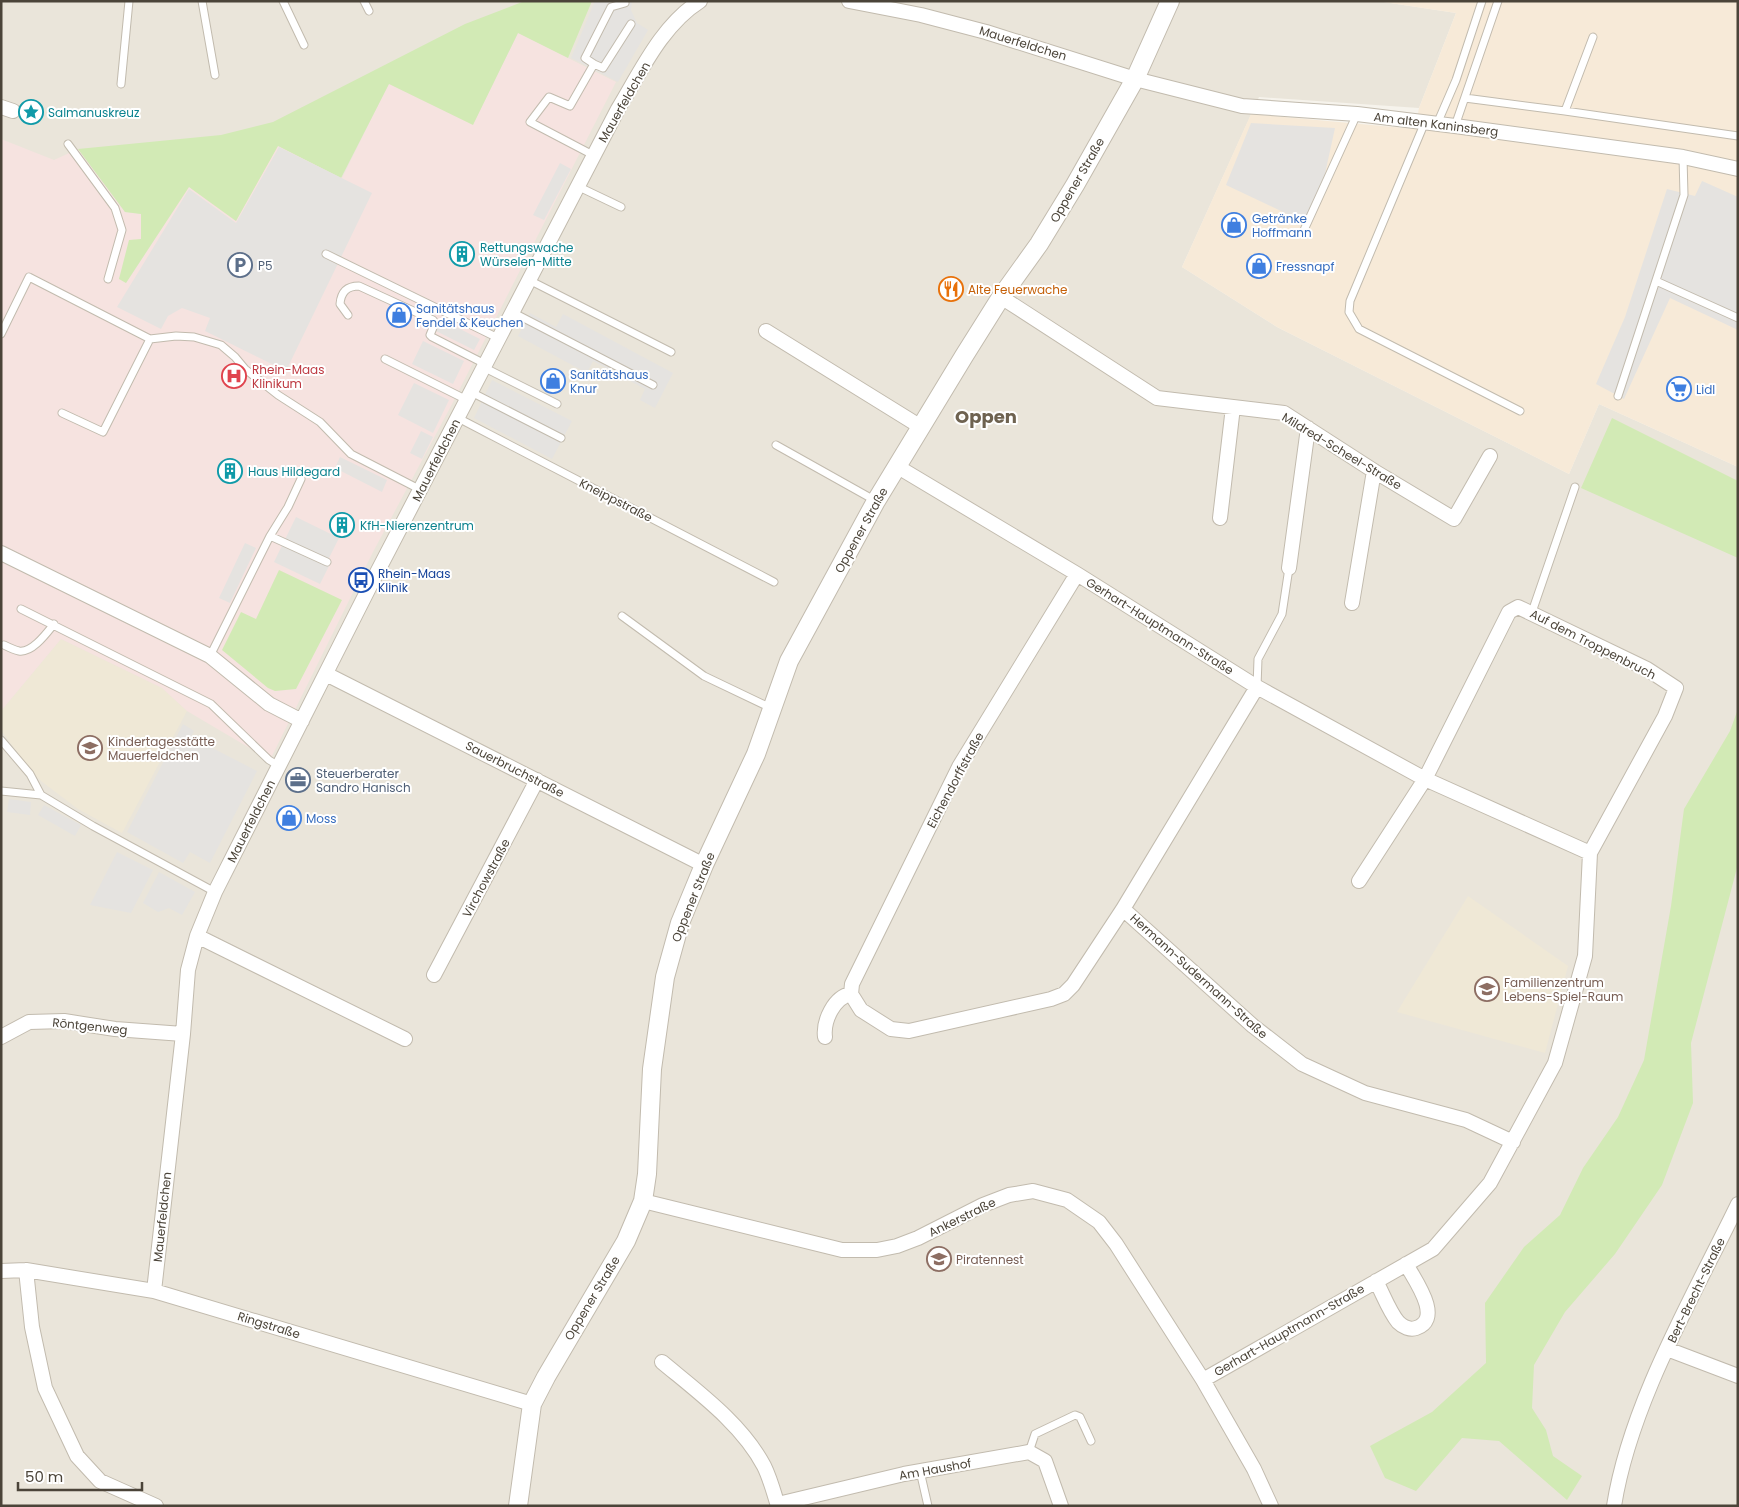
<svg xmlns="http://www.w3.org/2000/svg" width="1739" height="1507" viewBox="0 0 1739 1507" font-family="Poppins,sans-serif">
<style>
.residential{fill:#eae5da}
.commercial{fill:#f7ead8}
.education{fill:#efe8d6}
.medical{fill:#f6e3e0}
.green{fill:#d2eab5}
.parking{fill:#e5e3e0}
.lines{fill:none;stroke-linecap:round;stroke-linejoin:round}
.service-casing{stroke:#c2bbae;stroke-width:9}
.minor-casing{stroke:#c2bbae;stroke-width:16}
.tertiary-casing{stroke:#c2bbae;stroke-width:20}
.service{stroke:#fff;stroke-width:7}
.minor{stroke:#fff;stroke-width:14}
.tertiary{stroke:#fff;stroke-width:18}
.labels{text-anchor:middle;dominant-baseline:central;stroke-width:4;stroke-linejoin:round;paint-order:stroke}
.street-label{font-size:12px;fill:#4b4439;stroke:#fff}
.culture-label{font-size:12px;fill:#0d838f;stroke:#fff;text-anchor:start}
.shop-label{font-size:12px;fill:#366cbe;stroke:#fff;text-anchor:start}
.service-label{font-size:12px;fill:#4e5e75;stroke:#fff;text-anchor:start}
.food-label{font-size:12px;fill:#c56008;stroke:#fff;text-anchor:start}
.health-label{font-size:12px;fill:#be3a42;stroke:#fff;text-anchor:start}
.transit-label{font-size:12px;fill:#164399;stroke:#fff;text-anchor:start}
.education-label{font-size:12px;fill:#785e54;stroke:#fff;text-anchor:start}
.district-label{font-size:18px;font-weight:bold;fill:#6e6250;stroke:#fff}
</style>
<rect width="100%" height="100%" fill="#f6f3ec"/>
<!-- residential -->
<path class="residential" d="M 1,1 L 1377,1 L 1456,13 L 1419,108 L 1259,97 L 1182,267 L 1277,327 L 1569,474 L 1599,404 L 1738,467 L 1738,1506 L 1,1506 Z"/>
<!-- commercial -->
<path class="commercial" d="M 1377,1 L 1738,1 L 1738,467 L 1599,404 L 1569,474 L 1277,327 L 1182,267 L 1251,114 L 1415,129 L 1419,108 L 1456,13 Z"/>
<!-- education -->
<path class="education" d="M 61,639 L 162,688 L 187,711 L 122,833 L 78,809 L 41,781 L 25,763 L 1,730 L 1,711 Z
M 1468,896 L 1568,966 L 1545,1053 L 1397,1012 Z"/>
<!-- medical -->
<path class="medical" d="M 518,33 L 616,82 L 451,406 L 373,552 L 270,760 L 187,711 L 162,688 L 61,639 L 1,711 L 1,139 L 54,160 L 78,149 L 125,212 L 141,214 L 141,240 L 119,278 L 126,283 L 189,187 L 236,221 L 278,145 L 342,178 L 389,83 L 473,124 Z"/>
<!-- green -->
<path class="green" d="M 592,1 L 568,58 L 518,33 L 473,125 L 389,84 L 341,178 L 278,146 L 236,221 L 189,187 L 126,283 L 119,279 L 129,240 L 141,239 L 141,214 L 125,212 L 78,149 L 221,135 L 273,122 L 465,24 L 522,2 Z
M 1612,418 L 1738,481 L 1738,558 L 1581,488 Z
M 279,570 L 342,600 L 296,689 L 275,691 L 268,688 L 222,650 L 241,612 L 256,619 Z
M 1738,709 L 1738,864 L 1691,1043 L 1693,1103 L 1662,1185 L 1615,1254 L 1565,1312 L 1534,1365 L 1532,1408 L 1546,1430 L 1553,1456 L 1582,1476 L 1567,1500 L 1499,1441 L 1462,1438 L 1416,1491 L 1385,1478 L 1370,1446 L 1432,1412 L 1486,1363 L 1485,1303 L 1524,1247 L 1560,1215 L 1583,1168 L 1618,1117 L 1644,1060 L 1671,906 L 1684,809 L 1730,731 Z"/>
<!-- parking -->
<path class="parking" d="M 595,1 L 632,1 L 631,10 L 637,23 L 648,30 L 618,82 L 571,58 Z
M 1251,123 L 1335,128 L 1323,183 L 1304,222 L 1226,185 Z
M 279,147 L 372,193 L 286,371 L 205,331 L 210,318 L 182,308 L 168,316 L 161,329 L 117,307 L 189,189 L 236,223 Z
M 560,163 L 571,169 L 544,220 L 533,215 Z
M 1702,181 L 1738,197 L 1738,330 L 1670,298 L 1624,399 L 1596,384 L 1625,317 L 1667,189 L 1695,196 Z
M 530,313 L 556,327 L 563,314 L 673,373 L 655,408 L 640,400 L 645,389 L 593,361 L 587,373 L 518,336 Z
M 442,320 L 480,339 L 474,350 L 436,331 Z
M 423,341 L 464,361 L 453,384 L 412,364 Z
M 492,380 L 572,421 L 552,459 L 474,418 Z
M 414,383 L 449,400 L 433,433 L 398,415 Z
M 421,431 L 433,437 L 422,459 L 410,453 Z
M 340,457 L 387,480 L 382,492 L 335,468 Z
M 296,517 L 339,538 L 328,560 L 330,564 L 320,584 L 274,562 Z
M 245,543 L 256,548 L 230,603 L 219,598 Z
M 183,724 L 194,731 L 191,737 L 257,771 L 210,863 L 190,852 L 183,863 L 127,832 Z
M 9,799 L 31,802 L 30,815 L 7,812 Z
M 44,805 L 81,825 L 75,836 L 38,815 Z
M 117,852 L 153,870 L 131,913 L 90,905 Z
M 159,872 L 195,892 L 182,915 L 169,908 L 158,912 L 143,903 Z"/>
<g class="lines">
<defs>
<path id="service" d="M 202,1 L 215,75
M 283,1 L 304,45
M 364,1 L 369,11
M 1593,37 L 1565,111 L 1738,136
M 594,64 L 585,58 L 611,7 L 625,3
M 121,84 L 129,1
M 1465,98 L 1565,111
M 1425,122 L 1350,301 L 1349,312 L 1359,329 L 1520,411
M 1437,124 L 1456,80 L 1482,1
M 1455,126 L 1498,1
M 68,144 L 115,208 L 122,230 L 108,279
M 593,155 L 530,122 L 549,97 L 570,106 L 594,64 L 603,68 L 631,24
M 577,186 L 621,207
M 1304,230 L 1357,114
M 326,254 L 498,338
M 529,280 L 671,352
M 1656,281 L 1738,318
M 512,312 L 653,385
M 348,315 L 340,304 C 341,292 347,286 359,286 L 433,320 L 435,323 L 430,335 L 432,337 L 485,364
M 1,334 L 29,277 L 150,339 L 176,336 L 194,337 L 221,345 L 235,357 L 245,369 L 278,395 L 320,422 L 351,454 L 421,490
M 385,359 L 467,400
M 483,367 L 557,404
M 471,392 L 561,438
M 1618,396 L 1684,195 L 1683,157
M 62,413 L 103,432 L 150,339
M 458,418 L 774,582
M 776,445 L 876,501
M 270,536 L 288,507 L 301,479
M 21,609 L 211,704 L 269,760 L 279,766
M 1532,612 L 1575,487
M 622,616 L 704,676 L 771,708
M 4,645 C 8,647 14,650 19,651 C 32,653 46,634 54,624
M 210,656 L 270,536 L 327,562
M 1257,687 L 1258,659 L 1282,614 L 1289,568
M 1,740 L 30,774 L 41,795
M 1,791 L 41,795 L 93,826 L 215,892
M 1029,1452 L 1035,1434 L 1075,1415 L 1080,1417 L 1091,1441
M 920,1471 L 928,1506"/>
<path id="minor" d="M 849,1 L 921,15 L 986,32 L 1135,79 L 1242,106 L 1357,114 L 1455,126 L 1683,157 L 1738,169
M 1,107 L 13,111
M 1001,297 L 1157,398 L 1284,413 L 1374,471 L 1454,519 L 1490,456
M 766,331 L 921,427
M 898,467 L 1077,574 L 1257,687 L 1425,779 L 1590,853 L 1585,956 L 1555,1063 L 1490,1183 L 1433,1249 L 1203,1380
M 1220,518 L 1233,407
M 1,553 L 210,656 L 269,704 L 302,721
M 1289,568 L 1308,428
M 1077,574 L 959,767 L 852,984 L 851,994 L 861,1010 L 891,1029 L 909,1031 L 1051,999 L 1064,994 L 1073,985 L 1123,909
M 1352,603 L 1374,471
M 326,674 L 704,865
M 1257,687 L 1123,909 L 1253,1026 L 1302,1064 L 1365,1093 L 1466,1120 L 1513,1142
M 1359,881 L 1425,779 L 1509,612 L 1518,607 L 1647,669 L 1676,688 L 1665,716 L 1590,853
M 197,936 L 405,1039
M 434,975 L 537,780
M 1,1037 L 29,1022 L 64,1021 L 115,1029 L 183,1034
M 825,1037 C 823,1021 834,997 851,994
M 643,1201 L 842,1250 L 877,1250 L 897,1246 L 918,1238 L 983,1205 L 1009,1195 L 1033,1191 L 1067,1200 L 1099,1222 L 1116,1244 L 1203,1380 L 1254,1469 L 1271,1506
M 26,1270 L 32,1327 L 45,1388 L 77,1456 L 100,1481 L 156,1506
M 1,1271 L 26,1270 L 154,1291 L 532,1404
M 1376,1281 C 1383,1294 1389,1311 1398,1322 C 1403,1327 1410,1330 1416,1328 C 1444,1319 1414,1279 1406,1264
M 154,1291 L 183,1034 L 188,970 L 197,936 L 215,892 L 370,586 L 618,109 C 641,71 662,25 700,1
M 1667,1349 L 1738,1376
M 662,1362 C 698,1392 742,1424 764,1466 C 770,1478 774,1493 778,1506
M 778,1504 L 904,1474 L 1029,1452 L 1045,1461 L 1061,1506
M 1614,1506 C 1630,1404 1693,1297 1738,1204"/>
<path id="tertiary" d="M 518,1506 L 532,1404 L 546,1377 L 626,1241 L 643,1201 L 647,1174 L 652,1069 L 665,977 L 680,923 L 704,865 L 756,754 L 789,661 L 876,501 L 964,356 L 1001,297 L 1039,244 L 1075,185 L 1135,79 L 1170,1"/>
</defs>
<!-- service casing -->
<use href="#service" class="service-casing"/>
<!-- minor casing -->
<use href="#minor" class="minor-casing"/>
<!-- tertiary casing -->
<use href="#tertiary" class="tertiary-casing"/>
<!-- service -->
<use href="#service" class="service"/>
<!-- minor -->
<use href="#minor" class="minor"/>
<!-- tertiary -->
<use href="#tertiary" class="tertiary"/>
</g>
<!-- icons -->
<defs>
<symbol id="sight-ring" viewBox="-11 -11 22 22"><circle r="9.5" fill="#fff" stroke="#0f9aa8" stroke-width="1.5"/><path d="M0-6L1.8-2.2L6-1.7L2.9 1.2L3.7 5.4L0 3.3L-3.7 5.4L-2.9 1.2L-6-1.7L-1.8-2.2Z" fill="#0f9aa8"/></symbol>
<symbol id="shop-ring" viewBox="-11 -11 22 22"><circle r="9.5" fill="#fff" stroke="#3f7fe0" stroke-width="1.5"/><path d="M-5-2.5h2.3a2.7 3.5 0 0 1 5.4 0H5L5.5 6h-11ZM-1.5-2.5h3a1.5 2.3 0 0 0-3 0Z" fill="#3f7fe0"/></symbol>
<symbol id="building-ring" viewBox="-11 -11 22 22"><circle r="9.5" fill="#fff" stroke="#0f9aa8" stroke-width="1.5"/><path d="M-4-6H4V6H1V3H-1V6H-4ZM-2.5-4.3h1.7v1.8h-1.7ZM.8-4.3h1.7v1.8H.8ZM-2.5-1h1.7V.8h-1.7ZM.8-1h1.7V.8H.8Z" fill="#0f9aa8"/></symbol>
<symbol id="parking-ring" viewBox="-11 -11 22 22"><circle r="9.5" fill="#fff" stroke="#5c6f8a" stroke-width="1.5"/><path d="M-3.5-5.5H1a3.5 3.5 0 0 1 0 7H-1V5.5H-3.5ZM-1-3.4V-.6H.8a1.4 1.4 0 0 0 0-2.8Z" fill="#5c6f8a"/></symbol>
<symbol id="restaurant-ring" viewBox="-11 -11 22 22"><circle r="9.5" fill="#fff" stroke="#e8710a" stroke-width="1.5"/><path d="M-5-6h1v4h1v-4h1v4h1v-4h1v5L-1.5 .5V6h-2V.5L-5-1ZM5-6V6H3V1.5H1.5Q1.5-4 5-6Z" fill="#e8710a"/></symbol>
<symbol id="hospital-ring" viewBox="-11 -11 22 22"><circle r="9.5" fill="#fff" stroke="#e0444e" stroke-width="1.5"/><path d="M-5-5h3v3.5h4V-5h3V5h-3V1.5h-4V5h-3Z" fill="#e0444e"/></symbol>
<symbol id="supermarket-ring" viewBox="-11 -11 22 22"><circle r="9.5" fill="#fff" stroke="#3f7fe0" stroke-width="1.5"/><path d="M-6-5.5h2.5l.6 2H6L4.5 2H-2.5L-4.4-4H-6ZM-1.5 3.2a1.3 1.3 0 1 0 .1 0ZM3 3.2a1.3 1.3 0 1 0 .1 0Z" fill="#3f7fe0"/></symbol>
<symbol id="bus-ring" viewBox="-11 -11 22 22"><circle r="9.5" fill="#fff" stroke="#1a4fb4" stroke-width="1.5"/><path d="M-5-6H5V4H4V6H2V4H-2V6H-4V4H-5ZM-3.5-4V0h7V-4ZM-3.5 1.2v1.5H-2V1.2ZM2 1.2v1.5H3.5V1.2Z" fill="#1a4fb4"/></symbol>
<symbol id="school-ring" viewBox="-11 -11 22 22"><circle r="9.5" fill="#fff" stroke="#8d6e63" stroke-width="1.5"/><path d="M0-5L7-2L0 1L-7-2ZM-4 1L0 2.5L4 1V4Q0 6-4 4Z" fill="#8d6e63"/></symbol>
<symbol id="office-ring" viewBox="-11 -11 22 22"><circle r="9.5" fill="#fff" stroke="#5c6f8a" stroke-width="1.5"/><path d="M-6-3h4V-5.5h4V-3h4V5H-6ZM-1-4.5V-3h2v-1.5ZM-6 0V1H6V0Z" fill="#5c6f8a"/></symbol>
</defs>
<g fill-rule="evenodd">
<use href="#sight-ring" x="17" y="98" width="28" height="28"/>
<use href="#shop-ring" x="1220" y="211" width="28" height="28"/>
<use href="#building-ring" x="448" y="240" width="28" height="28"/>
<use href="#parking-ring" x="226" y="251" width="28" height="28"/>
<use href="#shop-ring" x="1245" y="252" width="28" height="28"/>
<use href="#restaurant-ring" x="937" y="275" width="28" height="28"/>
<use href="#shop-ring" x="385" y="301" width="28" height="28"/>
<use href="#hospital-ring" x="220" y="362" width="28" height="28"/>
<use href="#shop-ring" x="539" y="367" width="28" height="28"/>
<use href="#supermarket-ring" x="1665" y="375" width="28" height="28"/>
<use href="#building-ring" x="216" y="457" width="28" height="28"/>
<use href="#building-ring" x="328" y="511" width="28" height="28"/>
<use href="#bus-ring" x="347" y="566" width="28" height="28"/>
<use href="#school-ring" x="76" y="734" width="28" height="28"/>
<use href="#office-ring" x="284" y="766" width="28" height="28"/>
<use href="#shop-ring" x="275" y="804" width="28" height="28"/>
<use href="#school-ring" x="1473" y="975" width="28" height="28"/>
<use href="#school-ring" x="925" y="1245" width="28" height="28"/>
</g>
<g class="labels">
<!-- street labels -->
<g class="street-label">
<text transform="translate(1023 43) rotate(17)">Mauerfeldchen</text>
<text transform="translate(624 102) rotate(-60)">Mauerfeldchen</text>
<text transform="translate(1436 124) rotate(7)">Am alten Kaninsberg</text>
<text transform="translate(1077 180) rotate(-60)">Oppener Straße</text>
<text transform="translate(1342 451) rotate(31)">Mildred-Scheel-Straße</text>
<text transform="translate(436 460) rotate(-63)">Mauerfeldchen</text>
<text transform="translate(616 500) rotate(27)">Kneippstraße</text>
<text transform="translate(861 530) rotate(-61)">Oppener Straße</text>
<text transform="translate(1160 626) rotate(32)">Gerhart-Hauptmann-Straße</text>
<text transform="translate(1593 644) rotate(27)">Auf dem Troppenbruch</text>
<text transform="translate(515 769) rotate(27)">Sauerbruchstraße</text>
<text transform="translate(955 780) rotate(-62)">Eichendorffstraße</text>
<text transform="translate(251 821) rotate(-63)">Mauerfeldchen</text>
<text transform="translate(486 878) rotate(-62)">Virchowstraße</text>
<text transform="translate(693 897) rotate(-68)">Oppener Straße</text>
<text transform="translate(1199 976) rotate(42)">Hermann-Sudermann-Straße</text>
<text transform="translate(90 1026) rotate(6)">Röntgenweg</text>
<text transform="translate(162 1217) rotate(-84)">Mauerfeldchen</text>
<text transform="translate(962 1217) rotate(-26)">Ankerstraße</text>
<text transform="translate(1696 1290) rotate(-64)">Bert-Brecht-Straße</text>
<text transform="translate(592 1298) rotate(-59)">Oppener Straße</text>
<text transform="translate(269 1325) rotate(17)">Ringstraße</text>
<text transform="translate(1289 1330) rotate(-30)">Gerhart-Hauptmann-Straße</text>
<text transform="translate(935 1469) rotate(-10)">Am Haushof</text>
</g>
<!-- culture labels -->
<g class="culture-label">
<text x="48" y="112">Salmanuskreuz</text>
<text x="480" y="247">Rettungswache<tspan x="480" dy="14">Würselen-Mitte</tspan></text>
<text x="248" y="471">Haus Hildegard</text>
<text x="360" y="525">KfH-Nierenzentrum</text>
</g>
<!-- shop labels -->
<g class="shop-label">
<text x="1252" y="218">Getränke<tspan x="1252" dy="14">Hoffmann</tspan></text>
<text x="1276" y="266">Fressnapf</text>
<text x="416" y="308">Sanitätshaus<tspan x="416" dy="14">Fendel &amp; Keuchen</tspan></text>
<text x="570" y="374">Sanitätshaus<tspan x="570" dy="14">Knur</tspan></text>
<text x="1696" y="389">Lidl</text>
<text x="306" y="818">Moss</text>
</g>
<!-- service labels -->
<g class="service-label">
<text x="258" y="265">P5</text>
<text x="316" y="773">Steuerberater<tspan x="316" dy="14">Sandro Hanisch</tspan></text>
</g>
<!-- food labels -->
<g class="food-label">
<text x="968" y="289">Alte Feuerwache</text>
</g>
<!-- health labels -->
<g class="health-label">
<text x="252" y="369">Rhein-Maas<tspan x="252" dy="14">Klinikum</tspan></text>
</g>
<!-- transit labels -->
<g class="transit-label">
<text x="378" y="573">Rhein-Maas<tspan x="378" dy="14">Klinik</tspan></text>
</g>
<!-- education labels -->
<g class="education-label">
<text x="108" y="741">Kindertagesstätte<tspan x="108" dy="14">Mauerfeldchen</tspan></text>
<text x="1504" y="982">Familienzentrum<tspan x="1504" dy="14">Lebens-Spiel-Raum</tspan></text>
<text x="956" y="1259">Piratennest</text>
</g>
<!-- district labels -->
<g class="district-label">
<text x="986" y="416">Oppen</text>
</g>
</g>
<!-- border -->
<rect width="1739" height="1507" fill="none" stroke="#4b4439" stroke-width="5"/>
<!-- scale -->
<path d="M18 1482v8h124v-8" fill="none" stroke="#4b4439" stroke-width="2.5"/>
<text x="25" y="1482" font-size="15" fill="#4b4439" stroke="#ffffff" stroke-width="4" paint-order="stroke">50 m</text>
</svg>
